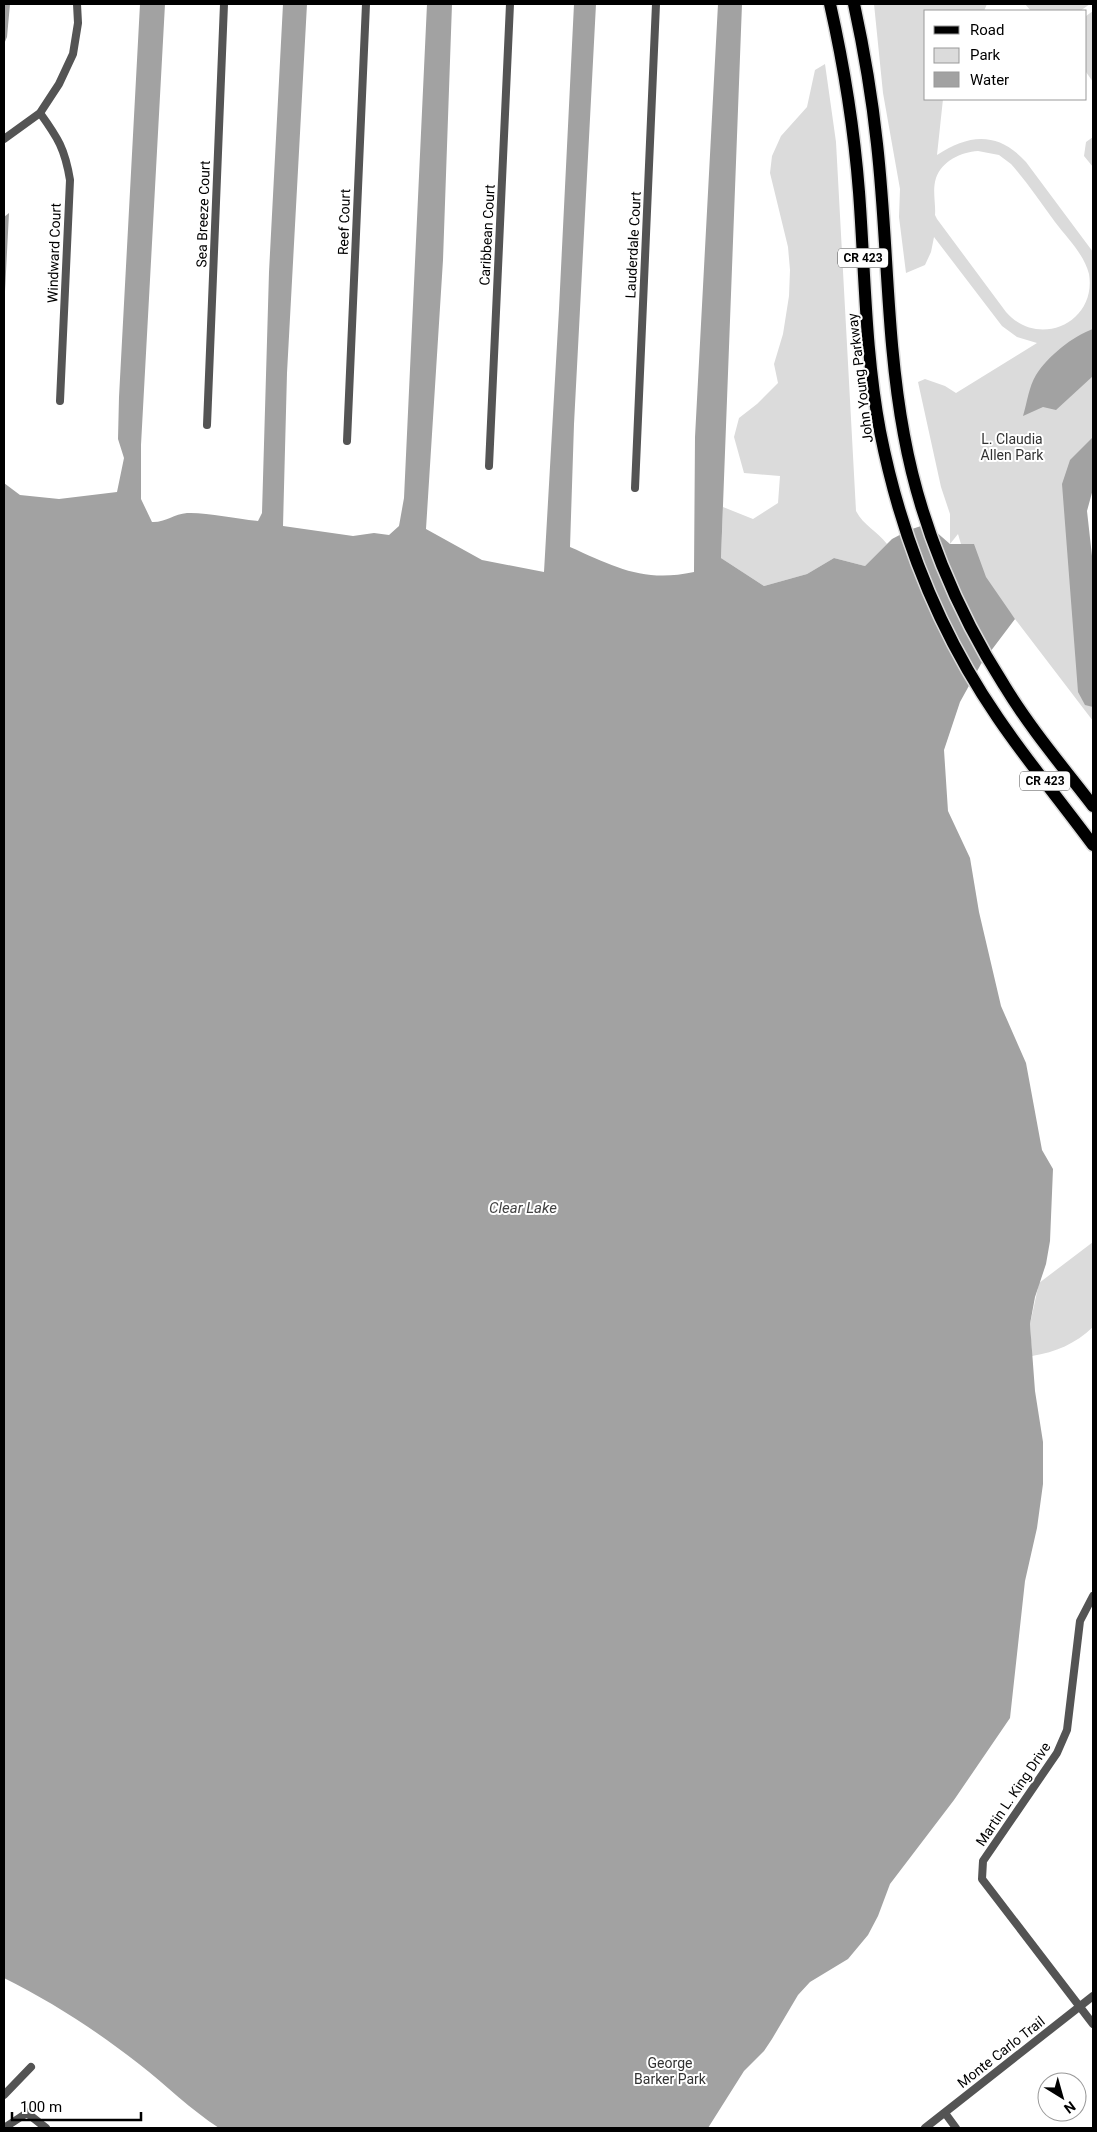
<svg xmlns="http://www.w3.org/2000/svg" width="1097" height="2132" viewBox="0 0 1097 2132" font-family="Roboto,sans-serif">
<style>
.green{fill:#dbdbdb;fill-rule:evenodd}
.water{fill:#a2a2a2}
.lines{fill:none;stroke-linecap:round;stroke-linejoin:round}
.primary-casing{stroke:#dbdbdb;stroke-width:15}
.minor{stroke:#545454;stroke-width:8}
.primary{stroke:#000;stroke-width:12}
.labels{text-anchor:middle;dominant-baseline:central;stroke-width:4;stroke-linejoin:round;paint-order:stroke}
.shield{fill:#fff;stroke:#4c4c4c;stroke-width:1}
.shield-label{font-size:12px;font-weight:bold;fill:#000}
.street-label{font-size:14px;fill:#000;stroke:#fff}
.park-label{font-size:14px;fill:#323232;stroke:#fff}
.water-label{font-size:15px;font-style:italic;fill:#434343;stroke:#fff}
</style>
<rect width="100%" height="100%" fill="#fff"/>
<!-- green -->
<path class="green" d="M 874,4 L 987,4 L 984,11 L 926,11 L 926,99 L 943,99 L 937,155 C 969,134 998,131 1026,162 L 1093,252 L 1093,466 L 1073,492 L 1093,625 L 1093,721 L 963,551 L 958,534 L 950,544 L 950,514 L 941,487 L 918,382 L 925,379 L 945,386 L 956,393 L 1037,343 L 1017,337 L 1002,326 L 934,237 L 931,252 L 925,265 L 906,273 L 899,217 L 900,189 L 883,93 ZM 978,151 L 999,155 L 1011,164 C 1027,182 1041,203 1055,222 C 1067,238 1084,254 1089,274 C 1097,323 1038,349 1006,312 L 937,219 L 935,215 C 936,204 932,190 936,178 C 942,161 961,152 978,151 Z
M 1025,4 L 1090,4 L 1080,11 L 1031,11 Z
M 1093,11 L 1093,82 L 1086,72 L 1086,16 Z
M 825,64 L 836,142 L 856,511 C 864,526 877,531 887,544 L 865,566 L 834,558 L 807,574 L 764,586 L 721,558 L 723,507 L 753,519 L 778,503 L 780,476 L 744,473 L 734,437 L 739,418 L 757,404 L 778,383 L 774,364 L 783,334 L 789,296 L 790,270 L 788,247 L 770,173 L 772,156 L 781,136 L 807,107 L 815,70 Z
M 1093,137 L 1093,167 L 1084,156 L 1086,142 Z
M 1093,1242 L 1093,1327 C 1075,1344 1056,1352 1032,1356 L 1030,1324 L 1039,1283 Z"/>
<!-- water -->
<path class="water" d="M 4,4 L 10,4 L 7,37 L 4,44 Z
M 140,4 L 165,4 L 141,445 L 141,499 L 152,522 C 164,523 174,514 187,513 C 205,512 239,519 258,521 L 262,513 L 269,272 L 283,4 L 307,4 L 287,373 L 283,526 L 353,536 L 374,533 L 389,535 L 399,526 L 404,498 L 427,4 L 452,4 L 443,260 L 426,529 L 482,560 L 544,572 L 559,309 L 574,4 L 596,4 L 574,424 L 570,547 C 615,567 644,583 694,572 L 695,437 L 718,4 L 742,4 L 721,558 L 764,586 L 807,574 L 834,558 L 865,566 L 892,539 L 909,530 L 927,524 L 950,544 L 974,544 L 986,577 L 1015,619 L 981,664 L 960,702 L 944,750 L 948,811 L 970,858 L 979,912 L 1001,1006 L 1026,1063 L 1042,1150 L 1053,1169 L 1050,1241 L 1046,1264 L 1035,1297 L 1030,1324 L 1035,1391 L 1043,1442 L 1043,1484 L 1037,1528 L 1025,1581 L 1010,1718 L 954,1800 L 890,1884 L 878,1916 L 868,1935 L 848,1959 L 810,1982 L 798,1995 L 772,2039 L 764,2051 L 744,2071 L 708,2128 L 219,2128 C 191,2110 166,2085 139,2064 C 97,2031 52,2002 4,1978 L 4,483 L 20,495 L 59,499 L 117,492 L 124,458 L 118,439 L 119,397 Z
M 9,213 L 4,311 L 4,217 Z
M 1093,329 L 1093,376 L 1056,410 L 1043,407 L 1023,416 C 1027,403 1029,386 1036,375 C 1048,356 1073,336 1093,329 Z
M 1093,437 L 1093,489 L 1087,511 L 1093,565 L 1093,707 L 1085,705 L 1078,692 L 1062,484 L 1070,460 Z"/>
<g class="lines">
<defs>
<path id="primary" d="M 830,4 C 844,66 854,128 859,192 C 865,271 865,352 880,431 C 900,533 939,632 998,718 C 1028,762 1062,803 1093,845
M 854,4 C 864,50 872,97 877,144 C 888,241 886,339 904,435 C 920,523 956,610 1004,685 C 1030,728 1063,767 1093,806"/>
</defs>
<!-- primary casing -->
<use href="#primary" class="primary-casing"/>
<!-- minor -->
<path class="minor" d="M 40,113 C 58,138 65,149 70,180 L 60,401
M 4,139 L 40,113 L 59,84 L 73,54 L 78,23 L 77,4
M 207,425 L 224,4
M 347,441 L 366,4
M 489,466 L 510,4
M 635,488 L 656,4
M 1093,1596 L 1080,1621 L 1067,1730 L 1057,1753 L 983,1861 L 982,1879 L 1093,2024
M 4,2095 L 31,2067
M 27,2113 L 46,2128
M 945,2113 L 956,2128
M 4,2128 L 39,2105
M 925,2128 L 1093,1996"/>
<!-- primary -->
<use href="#primary" class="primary"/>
</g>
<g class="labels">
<!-- shield labels -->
<g class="shield">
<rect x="838" y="248.5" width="50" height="19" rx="4"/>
<rect x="1020" y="771.5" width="50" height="19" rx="4"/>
</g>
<g class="shield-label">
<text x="863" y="258">CR 423</text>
<text x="1045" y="781">CR 423</text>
</g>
<!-- street labels -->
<g class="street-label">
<text transform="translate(203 214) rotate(-88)">Sea Breeze Court</text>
<text transform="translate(344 222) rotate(-88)">Reef Court</text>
<text transform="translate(487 235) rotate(-87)">Caribbean Court</text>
<text transform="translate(633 245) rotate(-87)">Lauderdale Court</text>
<text transform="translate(54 253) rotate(-88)">Windward Court</text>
<text transform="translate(860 378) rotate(-97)">John Young Parkway</text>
<text transform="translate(1013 1794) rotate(-56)">Martin L. King Drive</text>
<text transform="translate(1001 2052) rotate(-38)">Monte Carlo Trail</text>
</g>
<!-- park labels -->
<g class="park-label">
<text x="1012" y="439">L. Claudia<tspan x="1012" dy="16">Allen Park</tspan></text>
<text x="670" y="2063">George<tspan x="670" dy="16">Barker Park</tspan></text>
</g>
<!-- water labels -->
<g class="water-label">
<text x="523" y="1208">Clear Lake</text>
</g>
</g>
<!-- border -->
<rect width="1097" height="2132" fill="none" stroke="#000000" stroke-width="10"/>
<!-- legend -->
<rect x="924" y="10" width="162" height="90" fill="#ffffff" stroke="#999999"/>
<rect x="934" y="26" width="25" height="8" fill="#000000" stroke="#999999"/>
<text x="970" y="35" font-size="15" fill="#000000">Road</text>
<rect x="934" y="48" width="25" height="15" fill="#dbdbdb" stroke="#999999"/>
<text x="970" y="60" font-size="15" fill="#000000">Park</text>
<rect x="934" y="72" width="25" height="15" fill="#a2a2a2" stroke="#999999"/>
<text x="970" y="85" font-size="15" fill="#000000">Water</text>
<!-- north arrow -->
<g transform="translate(1062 2097) rotate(143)"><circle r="24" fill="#ffffff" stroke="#999999"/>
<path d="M0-4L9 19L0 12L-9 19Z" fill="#000000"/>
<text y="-8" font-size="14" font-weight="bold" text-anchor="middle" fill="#000000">N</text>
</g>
<!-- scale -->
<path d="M12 2112v8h129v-8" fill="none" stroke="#000000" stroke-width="2.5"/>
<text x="20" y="2112" font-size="15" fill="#000000" stroke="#ffffff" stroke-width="4" paint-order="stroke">100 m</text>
</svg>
